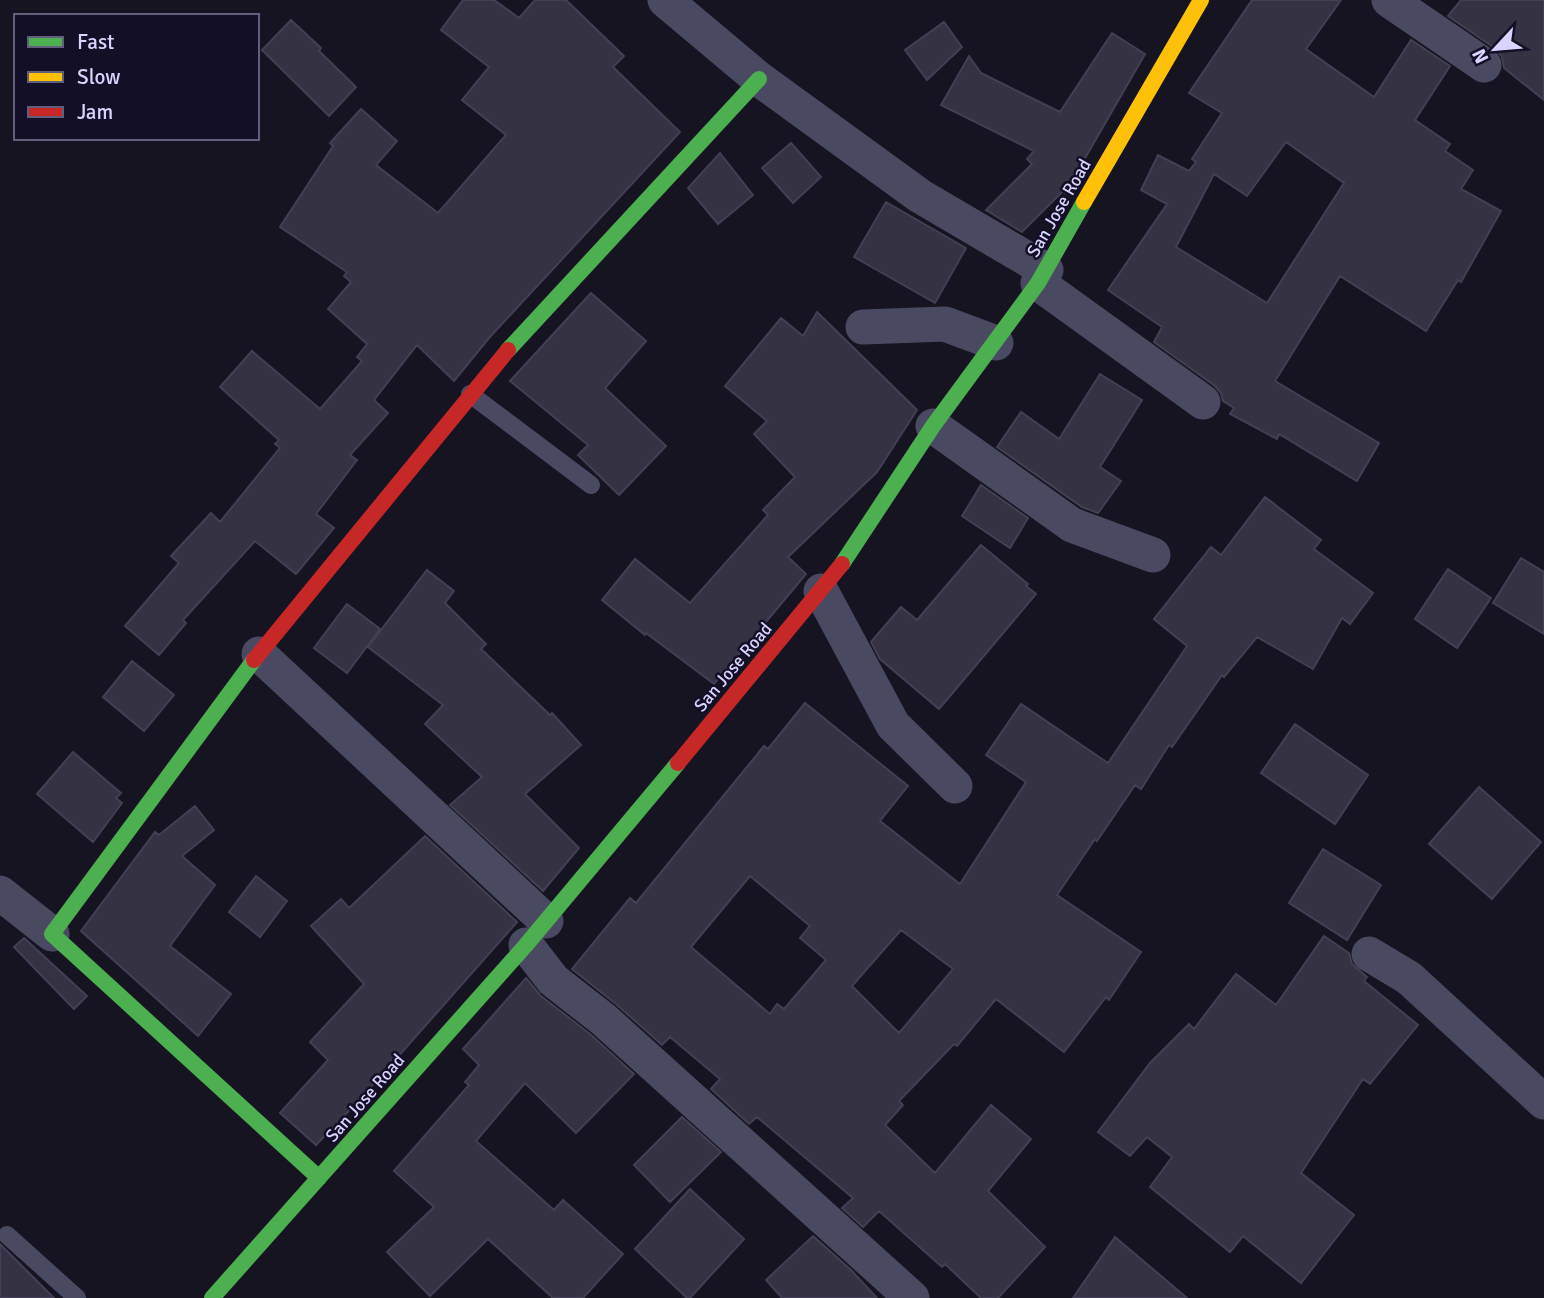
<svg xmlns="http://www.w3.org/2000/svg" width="1544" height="1298" viewBox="0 0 1544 1298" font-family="Signika,sans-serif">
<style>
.building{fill:#343243;stroke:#433f54;stroke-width:2;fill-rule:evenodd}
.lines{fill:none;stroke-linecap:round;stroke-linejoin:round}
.lane{stroke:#4a4962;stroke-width:18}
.street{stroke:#4a4962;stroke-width:35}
.fast{stroke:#4caf50;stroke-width:16}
.slow{stroke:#ffc107;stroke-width:16}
.jam{stroke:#c62828;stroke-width:16}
.labels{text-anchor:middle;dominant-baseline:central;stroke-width:5;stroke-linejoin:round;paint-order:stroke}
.street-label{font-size:18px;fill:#d9d4ff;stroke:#130f26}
</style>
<rect width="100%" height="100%" fill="#161421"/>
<!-- building -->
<path class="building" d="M 463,0 L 494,0 L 519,18 L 535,0 L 566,0 L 624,56 L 613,67 L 680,132 L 489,338 L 454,381 L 417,345 L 374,400 L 388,413 L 350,455 L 357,460 L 316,514 L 334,528 L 296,574 L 255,541 L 183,620 L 186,623 L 159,655 L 125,626 L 179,563 L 171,556 L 211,513 L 220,522 L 280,448 L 275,444 L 279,440 L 220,387 L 252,351 L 320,409 L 362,361 L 357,357 L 367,344 L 328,309 L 351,282 L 344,276 L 347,272 L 280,227 L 333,146 L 330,143 L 361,109 L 397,141 L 376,165 L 438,213 L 506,135 L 462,100 L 489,67 L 441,30 Z
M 1252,0 L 1341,0 L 1306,49 L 1374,97 L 1411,40 L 1450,66 L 1415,120 L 1450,144 L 1445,151 L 1473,170 L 1461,189 L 1501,211 L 1461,282 L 1458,280 L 1426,331 L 1340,276 L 1275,381 L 1379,443 L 1357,481 L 1279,434 L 1277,439 L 1230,414 L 1234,408 L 1223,401 L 1221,393 L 1215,386 L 1154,342 L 1162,327 L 1108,290 L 1167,204 L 1141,190 L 1158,155 L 1189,171 L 1196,162 L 1192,159 L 1222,113 L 1189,93 ZM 1286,142 L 1344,183 L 1267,303 L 1176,247 L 1214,174 L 1247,196 Z
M 1461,0 L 1544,0 L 1544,100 L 1504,68 L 1502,57 L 1496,49 L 1448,16 Z
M 291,20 L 321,48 L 319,51 L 356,87 L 329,116 L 262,50 Z
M 944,22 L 962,47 L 927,80 L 905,50 Z
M 1112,33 L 1145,54 L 1065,193 L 1063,191 L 1022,232 L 986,210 L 1032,164 L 1027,159 L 1034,151 L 941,105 L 969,56 L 981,73 L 1060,112 Z
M 791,143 L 821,177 L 793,203 L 762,168 Z
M 720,153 L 753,195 L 718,224 L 688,188 Z
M 886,202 L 966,248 L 935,303 L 854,257 Z
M 591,293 L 646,341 L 605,388 L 666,446 L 619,495 L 578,455 L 588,445 L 510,381 Z
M 817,312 L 917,410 L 877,472 L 788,557 L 806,574 L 714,684 L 646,633 L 645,635 L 602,600 L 635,559 L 690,603 L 768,515 L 763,510 L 795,477 L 754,434 L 767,421 L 725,386 L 781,318 L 803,336 Z
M 1100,374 L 1142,400 L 1100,467 L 1121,481 L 1098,513 L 1082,507 L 997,447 L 1021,412 L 1059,439 Z
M 981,485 L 1028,518 L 1010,548 L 962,516 Z
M 1265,497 L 1321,540 L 1314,549 L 1373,593 L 1350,624 L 1342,618 L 1313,669 L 1257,637 L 1224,677 L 1222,675 L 1172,747 L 1169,745 L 1141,789 L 1135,785 L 1097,841 L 1095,839 L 1057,895 L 1141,952 L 1109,1000 L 1106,997 L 1064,1052 L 996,999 L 957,1046 L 954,1044 L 899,1101 L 903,1105 L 885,1125 L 935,1173 L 991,1105 L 1031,1139 L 988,1191 L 1045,1247 L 998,1298 L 981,1298 L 945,1264 L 942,1267 L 879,1211 L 863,1227 L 842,1208 L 853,1198 L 757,1117 L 749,1124 L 711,1089 L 720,1079 L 670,1037 L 662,1045 L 616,1004 L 572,969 L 630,898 L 636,903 L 764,746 L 768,749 L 805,703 L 908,786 L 880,821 L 960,884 L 1026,782 L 986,755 L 1021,704 L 1108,763 L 1187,646 L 1154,619 L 1211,547 L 1221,555 ZM 750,876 L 810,926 L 800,938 L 826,960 L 784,1009 L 777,1004 L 770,1014 L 691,947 ZM 901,930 L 953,969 L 899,1033 L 852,986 Z
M 981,545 L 1028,584 L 1026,586 L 1036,594 L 939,709 L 880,659 L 871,642 L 901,607 L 917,620 Z
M 1521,558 L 1544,572 L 1544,634 L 1493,603 Z
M 1448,569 L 1491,598 L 1457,648 L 1415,619 Z
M 427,570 L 454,591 L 445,603 L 486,644 L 481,649 L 550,715 L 552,713 L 581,745 L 525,794 L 579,848 L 543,891 L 450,805 L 482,777 L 425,724 L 443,705 L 368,647 Z
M 347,604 L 380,629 L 347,673 L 314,648 Z
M 132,661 L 174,695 L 144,731 L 103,697 Z
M 1295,724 L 1368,775 L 1335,824 L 1261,773 Z
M 73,752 L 121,793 L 116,798 L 122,803 L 93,842 L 37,794 Z
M 1479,787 L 1541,842 L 1492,899 L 1429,844 Z
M 195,806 L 214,830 L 182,856 L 215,885 L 170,946 L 231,994 L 198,1036 L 81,931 L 155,832 L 159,835 Z
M 425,836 L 517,922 L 365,1094 L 316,1145 L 280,1113 L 328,1060 L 310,1042 L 364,984 L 311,926 L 341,899 L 349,908 Z
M 1323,849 L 1381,885 L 1347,940 L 1289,903 Z
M 256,876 L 287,901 L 260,937 L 229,912 Z
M 1324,936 L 1349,953 L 1352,964 L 1367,977 L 1364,981 L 1418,1025 L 1370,1084 L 1363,1079 L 1301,1173 L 1354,1215 L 1301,1283 L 1243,1236 L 1230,1252 L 1150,1187 L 1172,1157 L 1147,1137 L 1130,1156 L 1098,1132 L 1150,1063 L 1189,1024 L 1194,1029 L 1236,974 L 1276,1005 Z
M 24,938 L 87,996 L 74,1009 L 14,947 Z
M 526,978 L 541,996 L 590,1034 L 634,1074 L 576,1133 L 525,1083 L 476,1141 L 554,1210 L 563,1200 L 623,1254 L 583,1298 L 553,1298 L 488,1239 L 430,1296 L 387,1252 L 434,1207 L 394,1171 L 469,1085 L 465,1082 L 479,1065 L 463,1049 Z
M 682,1117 L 721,1152 L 670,1202 L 634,1165 Z
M 690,1189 L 744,1239 L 690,1298 L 687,1298 L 635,1249 Z
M 813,1236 L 851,1270 L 877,1298 L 782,1298 L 766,1280 Z
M 1115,1237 L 1187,1298 L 1073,1298 Z
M 0,1244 L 54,1298 L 0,1298 Z"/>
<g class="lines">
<!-- lane -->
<path class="lane" d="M 470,394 L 591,485
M 7,1235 L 77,1298"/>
<!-- street -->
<path class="street" d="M 665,0 L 759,79 L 920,196 L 1046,270
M 1389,0 L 1484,65
M 1038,283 L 1203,402
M 863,327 L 945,324 L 996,343
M 933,426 L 1072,525 L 1153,555
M 821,591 L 893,725 L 955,786
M 259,654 L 546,921
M 0,893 L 52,934
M 526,945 L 553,980 L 603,1019 L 912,1298
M 1369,954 L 1409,978 L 1544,1102"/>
<!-- fast -->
<path class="fast" d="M 508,350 L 759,79
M 842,564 L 933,426 L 1038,283 L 1084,202
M 254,660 L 52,934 L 319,1178
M 212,1298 L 526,945 L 678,763"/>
<!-- slow -->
<path class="slow" d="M 1084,202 L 1201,0"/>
<!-- jam -->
<path class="jam" d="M 254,660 L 508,350
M 678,763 L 842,564"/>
</g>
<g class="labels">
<!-- street labels -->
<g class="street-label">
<text transform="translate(1059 208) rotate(-60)">San Jose Road</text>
<text transform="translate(733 667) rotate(-50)">San Jose Road</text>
<text transform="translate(365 1098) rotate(-49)">San Jose Road</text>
</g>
</g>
<!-- legend -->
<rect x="14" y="14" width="245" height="126" fill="#130f26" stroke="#625e7d" stroke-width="2"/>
<rect x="28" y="37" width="35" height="10" fill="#4caf50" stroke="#625e7d" stroke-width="2"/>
<text x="77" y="49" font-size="21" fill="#d9d4ff">Fast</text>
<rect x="28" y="72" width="35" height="10" fill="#ffc107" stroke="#625e7d" stroke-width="2"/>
<text x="77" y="84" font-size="21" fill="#d9d4ff">Slow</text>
<rect x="28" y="107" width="35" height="10" fill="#c62828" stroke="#625e7d" stroke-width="2"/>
<text x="77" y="119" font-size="21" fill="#d9d4ff">Jam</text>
<!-- north arrow -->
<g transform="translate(1495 49) rotate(244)" stroke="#130f26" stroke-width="5" paint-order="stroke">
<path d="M0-5L12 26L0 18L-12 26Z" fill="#d9d4ff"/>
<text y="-10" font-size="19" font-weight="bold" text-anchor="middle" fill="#d9d4ff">N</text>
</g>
</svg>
